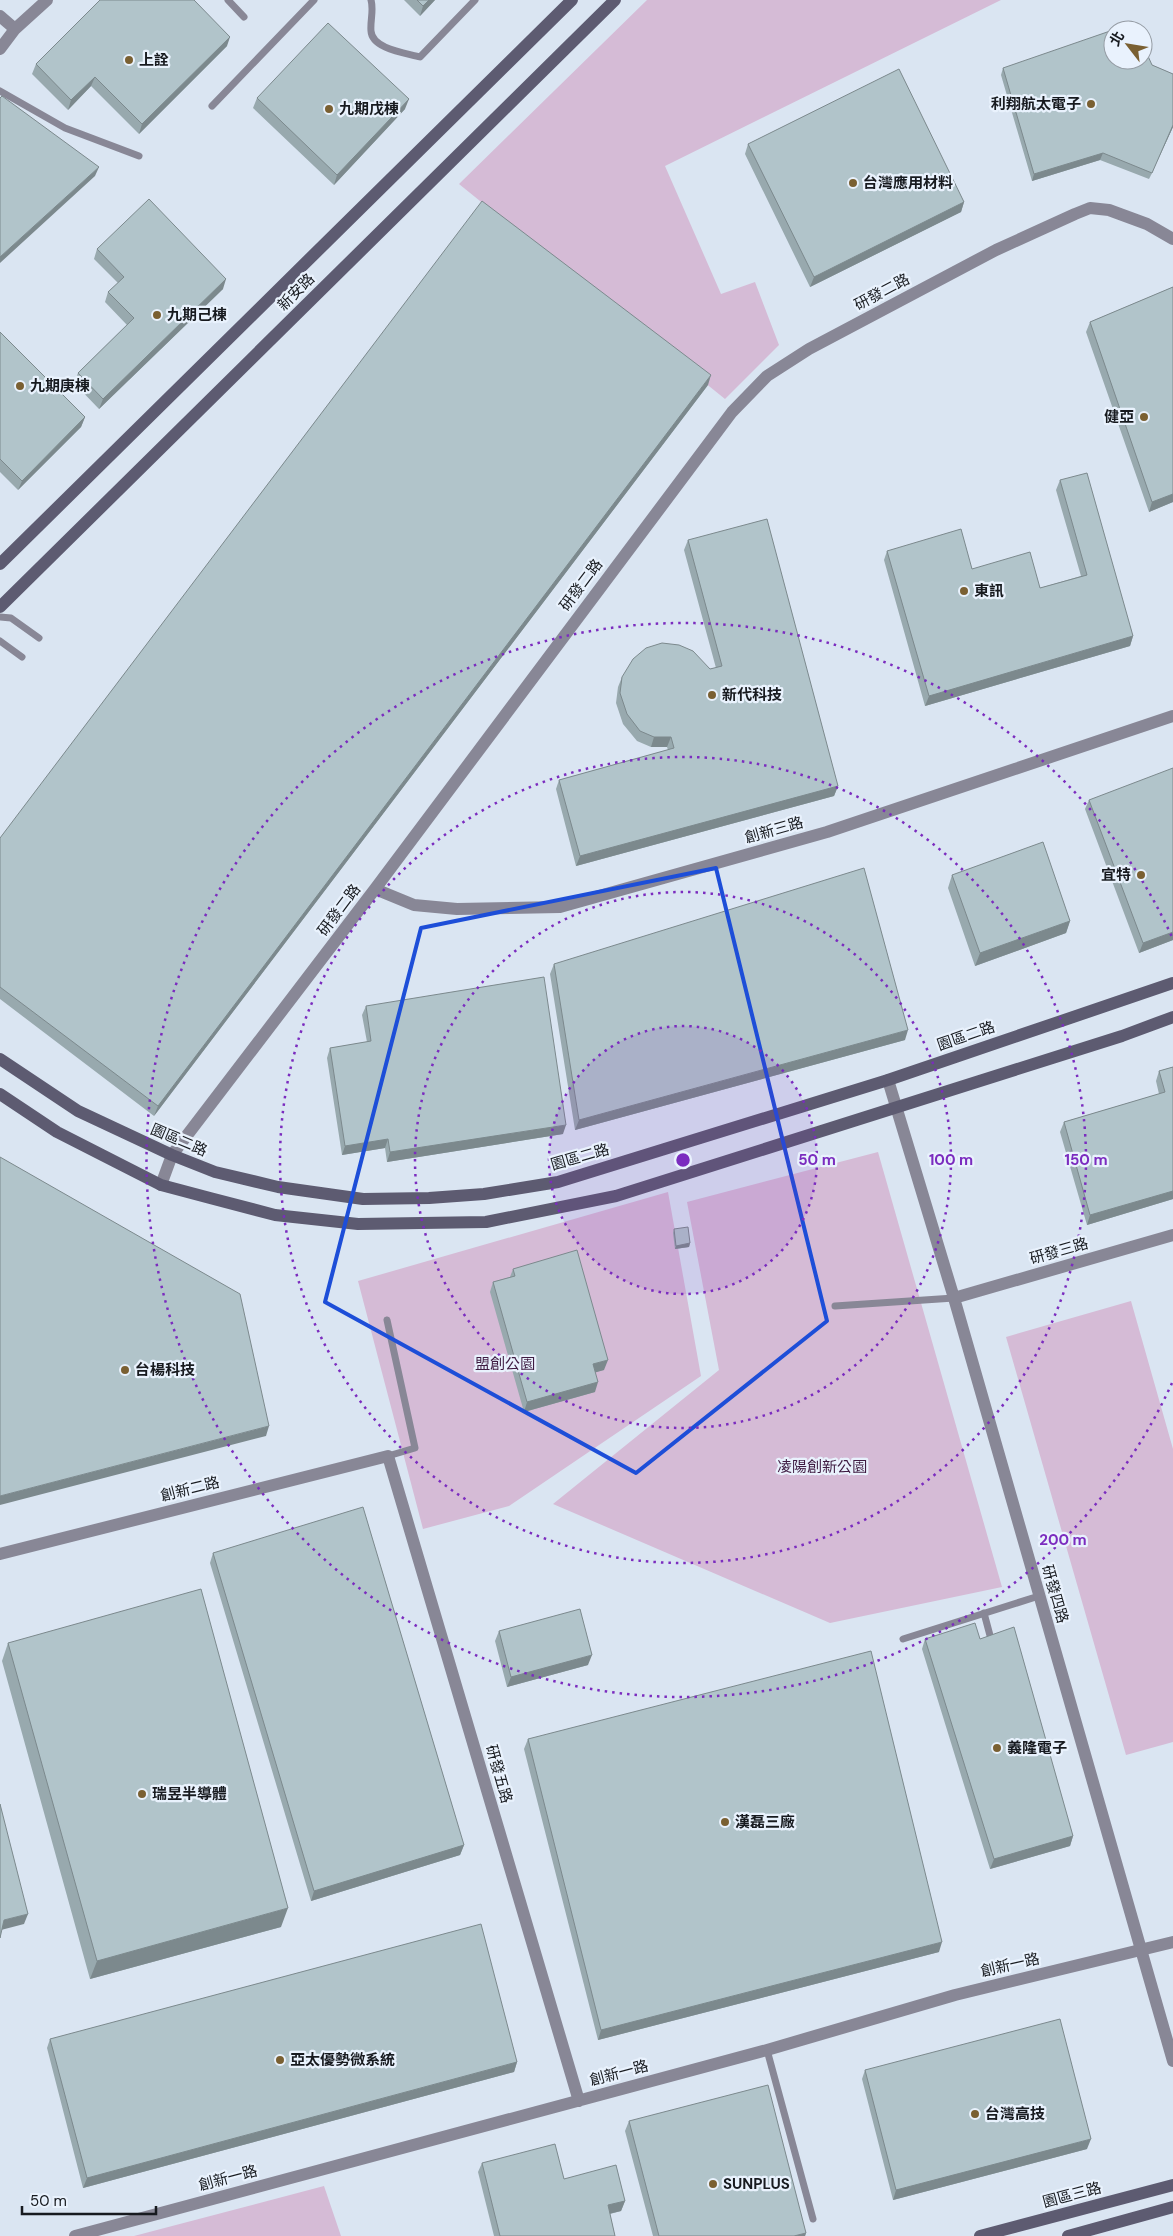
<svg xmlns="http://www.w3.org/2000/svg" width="1173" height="2236" viewBox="0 0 1173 2236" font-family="'DM Sans','Noto Sans TC',sans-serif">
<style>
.green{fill:#d5bbd6}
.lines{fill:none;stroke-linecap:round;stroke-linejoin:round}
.lane{stroke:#888796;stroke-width:7}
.street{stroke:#888796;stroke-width:12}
.secondary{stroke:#5d5b71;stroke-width:12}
.wall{fill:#98a9ae}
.shaded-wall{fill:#7c898d}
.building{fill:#b1c4ca;stroke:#7c898d}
.marked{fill:none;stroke:#1d4ed8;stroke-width:4;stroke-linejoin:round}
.ring{fill:none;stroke:#7b2cbf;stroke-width:2.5;stroke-dasharray:2.5 5}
.poi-dot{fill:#7a6032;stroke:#e9f2fd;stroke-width:2}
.labels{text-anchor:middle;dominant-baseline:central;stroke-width:4.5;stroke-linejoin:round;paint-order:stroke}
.poi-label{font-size:15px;font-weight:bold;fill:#171a1f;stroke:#e9f2fd;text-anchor:start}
.street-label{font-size:15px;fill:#171a1f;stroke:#e9f2fd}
.park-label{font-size:15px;fill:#3f1c42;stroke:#e9f2fd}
.centre{fill:#7b2cbf;stroke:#e9f2fd;stroke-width:2.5}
.ring-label{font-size:15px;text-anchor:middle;font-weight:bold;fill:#7b2cbf;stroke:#e9f2fd;stroke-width:4.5;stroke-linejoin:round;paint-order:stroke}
</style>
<rect width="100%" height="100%" fill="#dae5f2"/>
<!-- green -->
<path class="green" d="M 647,0 L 1001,0 L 665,166 L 721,294 L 755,282 L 779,345 L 725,399 L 459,184 Z
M 878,1152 L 1002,1587 L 830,1623 L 553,1504 L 719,1370 L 687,1202 Z
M 668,1192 L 701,1376 L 509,1506 L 423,1529 L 358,1281 Z
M 1131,1301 L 1173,1449 L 1173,1742 L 1126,1755 L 1006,1337 Z
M 324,2186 L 341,2236 L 134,2236 Z"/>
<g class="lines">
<!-- lane -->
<path class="lane" d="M 228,0 L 244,17
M 371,0 C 374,10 370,21 371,31 C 372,49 406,53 420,57 L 475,0
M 0,91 L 65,128 L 139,156
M 212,106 L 314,0
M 0,617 L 11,618 L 39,638
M 0,641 L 22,657
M 835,1306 L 954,1298
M 387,1320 L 415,1448 L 388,1456
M 984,1613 L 992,1643
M 903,1639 L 1039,1596
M 767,2050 L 813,2219"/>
<!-- street -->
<path class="street" d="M 0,16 L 15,29
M 0,49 L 15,29 L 47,0
M 375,889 L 414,905 L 457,909 L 560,907 L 827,832 L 1173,716
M 888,1080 L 954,1298 L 1173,2061
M 161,1185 L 172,1155 L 375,889 L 732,412 L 767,376 L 809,349 L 996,250 L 1075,214 L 1090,208 L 1109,210 L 1147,224 L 1173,239
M 954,1298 L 1173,1235
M 0,1554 L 388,1456 L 579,2101
M 75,2236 L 767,2050 L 955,1995 L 1173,1942"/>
<!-- secondary -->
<path class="secondary" d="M 0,564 L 572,0
M 0,607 L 615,0
M 0,1059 L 78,1111 L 172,1155 L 215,1172 L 278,1187 L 363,1199 L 429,1198 L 484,1194 L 558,1182 L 888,1080 L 1173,983
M 0,1094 L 57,1132 L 161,1185 L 210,1198 L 275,1215 L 358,1224 L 486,1222 L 616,1196 L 1122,1036 L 1173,1017
M 980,2236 L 1173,2185
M 1068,2236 L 1173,2207"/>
</g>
<!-- wall -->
<path class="wall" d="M 404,0 L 435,0 L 420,16 Z
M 227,46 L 139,134 L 91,86 L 68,110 L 32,74 L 36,64 Z
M 1152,65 L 1173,74 L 1173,127 L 1149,179 L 1100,160 L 1032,181 L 1001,75 L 1003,68 Z
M 257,98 L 405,109 L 334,185 L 253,108 Z
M 748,144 L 964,202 L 961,212 L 810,287 L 745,154 Z
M 97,249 L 223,289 L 99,409 L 74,383 L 78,373 L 127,325 L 105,302 L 108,292 L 118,283 L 94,259 Z
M 1173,287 L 1173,502 L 1149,512 L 1086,332 L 1090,322 Z
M 0,332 L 85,417 L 81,427 L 18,490 L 0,472 Z
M 708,385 L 154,1116 L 0,999 L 0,838 Z
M 1060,480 L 1133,636 L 1130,646 L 925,706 L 884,560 L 887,551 L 972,569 L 1040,588 L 1081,576 L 1056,490 Z
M 688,540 L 838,786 L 834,796 L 576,866 L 556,789 L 559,780 L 668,750 L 667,747 L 651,747 L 637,741 L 623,724 L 616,703 L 618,687 L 622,677 L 710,669 L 716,668 L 684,550 Z
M 1089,800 L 1173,940 L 1139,953 L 1085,809 Z
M 952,875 L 1070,921 L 1066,933 L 975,966 L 948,888 Z
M 554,964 L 905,1040 L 575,1130 L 550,974 Z
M 366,1006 L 563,1134 L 387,1162 L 385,1148 L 342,1155 L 327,1058 L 330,1048 L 367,1042 L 362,1015 Z
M 1173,1067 L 1173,1199 L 1087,1225 L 1060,1132 L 1064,1122 L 1159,1094 L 1156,1081 L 1159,1071 Z
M 674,1229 L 690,1243 L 689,1247 L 675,1249 L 673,1233 Z
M 513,1269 L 604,1370 L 595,1372 L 595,1392 L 524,1412 L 490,1292 L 493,1282 L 510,1277 Z
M 213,1553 L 464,1845 L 460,1855 L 311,1901 L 210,1563 Z
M 499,1631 L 588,1665 L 507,1687 L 495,1641 Z
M 925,1639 L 980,1639 L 1073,1836 L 1070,1846 L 990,1869 L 922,1649 Z
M 8,1643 L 281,1927 L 90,1979 L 2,1661 Z
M 528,1739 L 939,1952 L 598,2040 L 524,1749 Z
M 50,2039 L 517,2062 L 514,2072 L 83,2188 L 47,2048 Z
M 865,2070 L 1087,2149 L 893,2200 L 862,2079 Z
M 629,2121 L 806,2233 L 805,2236 L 653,2236 L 625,2131 Z
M 482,2163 L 564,2179 L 625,2201 L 621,2211 L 610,2214 L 615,2236 L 494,2236 L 478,2172 Z"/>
<!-- shaded-wall -->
<path class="shaded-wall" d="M 429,0 L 435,0 L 420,16 L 423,6 Z
M 230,37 L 227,46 L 139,134 L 142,124 Z
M 95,77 L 91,86 L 68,110 L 71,100 Z
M 409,99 L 405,109 L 334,185 L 337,175 Z
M 1173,125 L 1173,127 L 1149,179 L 1152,173 Z
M 1103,153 L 1100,160 L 1032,181 L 1034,174 Z
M 99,167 L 95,176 L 0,263 L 0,257 Z
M 964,202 L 961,212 L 810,287 L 814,277 Z
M 226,279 L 223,289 L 99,409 L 103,399 Z
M 711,375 L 708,385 L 154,1116 L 158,1106 Z
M 85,417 L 81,427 L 18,490 L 22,481 Z
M 1173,494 L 1173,502 L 1149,512 L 1152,502 Z
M 1133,636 L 1130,646 L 925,706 L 929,696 Z
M 654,737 L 671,737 L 667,747 L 651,747 Z
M 838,786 L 834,796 L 576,866 L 580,856 Z
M 1070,921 L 1066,933 L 975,966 L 980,953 Z
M 1173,932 L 1173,940 L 1139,953 L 1143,943 Z
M 908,1030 L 905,1040 L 575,1130 L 579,1120 Z
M 566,1125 L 563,1134 L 387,1162 L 390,1152 Z
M 388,1139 L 385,1148 L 342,1155 L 345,1146 Z
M 1173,1191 L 1173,1199 L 1087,1225 L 1090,1215 Z
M 690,1243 L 689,1247 L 675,1249 L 676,1246 Z
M 608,1360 L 604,1370 L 590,1374 L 593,1364 Z
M 598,1382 L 595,1392 L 524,1412 L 527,1402 Z
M 269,1426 L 266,1436 L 0,1505 L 0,1496 Z
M 592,1655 L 588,1665 L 507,1687 L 511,1677 Z
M 1073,1836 L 1070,1846 L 990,1869 L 994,1859 Z
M 464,1845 L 460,1855 L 311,1901 L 314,1891 Z
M 288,1908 L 281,1927 L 90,1979 L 97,1961 Z
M 28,1914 L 24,1924 L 1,1930 L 4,1920 Z
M 942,1942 L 939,1952 L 598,2040 L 601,2030 Z
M 517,2062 L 514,2072 L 83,2188 L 87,2178 Z
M 1091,2139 L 1087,2149 L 893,2200 L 896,2190 Z
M 625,2201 L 621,2211 L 604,2215 L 608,2205 Z
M 806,2233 L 805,2236 L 794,2236 Z"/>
<!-- building -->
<path class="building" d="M 100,0 L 194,0 L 230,37 L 142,124 L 95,77 L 71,100 L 36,64 Z
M 417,0 L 429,0 L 423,6 Z
M 328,23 L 409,99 L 337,175 L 257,98 Z
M 1133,23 L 1136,30 L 1114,30 Z
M 1113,30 L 1113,60 L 1143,60 L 1143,45 L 1152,65 L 1173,74 L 1173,125 L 1152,173 L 1103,153 L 1034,174 L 1003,68 Z
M 899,69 L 964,202 L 814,277 L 748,144 Z
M 2,96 L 99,167 L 0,257 L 0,98 Z
M 149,199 L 226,279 L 103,399 L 78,373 L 134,318 L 108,292 L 124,277 L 97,249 Z
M 482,201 L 711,375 L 158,1106 L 0,987 L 0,838 Z
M 1173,287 L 1173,494 L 1152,502 L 1090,322 Z
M 0,332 L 85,417 L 22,481 L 0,459 Z
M 1087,473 L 1133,636 L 929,696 L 887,551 L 961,529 L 972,569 L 1030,552 L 1040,588 L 1087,575 L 1060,480 Z
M 767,519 L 838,786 L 580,856 L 559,780 L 674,748 L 671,737 L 654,737 L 640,731 L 627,714 L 620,693 L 622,677 L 633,659 L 646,648 L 662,643 L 679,645 L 693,651 L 710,669 L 722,666 L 688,540 Z
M 1173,768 L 1173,932 L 1143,943 L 1089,800 Z
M 1043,842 L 1070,921 L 980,953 L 952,875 Z
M 864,868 L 908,1030 L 579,1120 L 554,964 Z
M 544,977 L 566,1125 L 390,1152 L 388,1139 L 345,1146 L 330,1048 L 371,1041 L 366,1006 Z
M 1173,1067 L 1173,1191 L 1090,1215 L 1064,1122 L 1165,1092 L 1159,1071 Z
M 0,1157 L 240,1294 L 269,1426 L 0,1496 Z
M 688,1227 L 690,1243 L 676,1246 L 674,1229 Z
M 577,1250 L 608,1360 L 593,1364 L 598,1382 L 527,1402 L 493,1282 L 515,1276 L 513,1269 Z
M 363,1507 L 464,1845 L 314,1891 L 213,1553 Z
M 201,1589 L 288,1908 L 97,1961 L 8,1643 Z
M 580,1609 L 592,1655 L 511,1677 L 499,1631 Z
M 975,1623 L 980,1639 L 1014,1627 L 1073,1836 L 994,1859 L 925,1639 Z
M 871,1651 L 942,1942 L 601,2030 L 528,1739 Z
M 0,1804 L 28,1914 L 4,1920 L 0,1938 Z
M 481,1924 L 517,2062 L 87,2178 L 50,2039 Z
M 1060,2019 L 1091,2139 L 896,2190 L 865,2070 Z
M 768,2085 L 806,2233 L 794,2236 L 659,2236 L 629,2121 Z
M 555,2144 L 564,2179 L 616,2165 L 625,2201 L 608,2205 L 615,2236 L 500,2236 L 482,2163 Z"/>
<!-- marked area -->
<path class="marked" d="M 716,868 L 827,1321 L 636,1473 L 325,1302 L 421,928 Z"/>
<!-- distance rings -->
<circle cx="683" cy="1160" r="134" fill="#7b2cbf" fill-opacity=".12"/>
<g class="ring">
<circle cx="683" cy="1160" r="134"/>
<circle cx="683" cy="1160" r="268"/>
<circle cx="683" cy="1160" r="403"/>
<path d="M1172 1383A537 537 0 1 1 1172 937"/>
</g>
<!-- markers -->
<g class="poi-dot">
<circle cx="129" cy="60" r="5"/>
<circle cx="1091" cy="104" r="5"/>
<circle cx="329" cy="109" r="5"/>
<circle cx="853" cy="183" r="5"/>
<circle cx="157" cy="315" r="5"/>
<circle cx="20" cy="386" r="5"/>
<circle cx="1144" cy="417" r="5"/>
<circle cx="964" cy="591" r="5"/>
<circle cx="712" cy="695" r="5"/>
<circle cx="1141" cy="875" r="5"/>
<circle cx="125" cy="1370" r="5"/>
<circle cx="997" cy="1748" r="5"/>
<circle cx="142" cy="1794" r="5"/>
<circle cx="725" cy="1822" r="5"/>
<circle cx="280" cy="2060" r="5"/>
<circle cx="975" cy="2114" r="5"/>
<circle cx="713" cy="2184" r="5"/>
</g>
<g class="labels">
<!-- poi labels -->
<g class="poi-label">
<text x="139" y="60">上詮</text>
<text x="1081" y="104" text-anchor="end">利翔航太電子</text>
<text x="339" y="109">九期戊棟</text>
<text x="863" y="183">台灣應用材料</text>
<text x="167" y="315">九期己棟</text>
<text x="30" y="386">九期庚棟</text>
<text x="1134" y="417" text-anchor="end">健亞</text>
<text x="974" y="591">東訊</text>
<text x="722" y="695">新代科技</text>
<text x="1131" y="875" text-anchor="end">宜特</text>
<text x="135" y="1370">台楊科技</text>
<text x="1007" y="1748">義隆電子</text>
<text x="152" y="1794">瑞昱半導體</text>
<text x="735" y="1822">漢磊三廠</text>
<text x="290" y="2060">亞太優勢微系統</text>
<text x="985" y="2114">台灣高技</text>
<text x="723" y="2184">SUNPLUS</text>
</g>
<!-- street labels -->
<g class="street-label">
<text transform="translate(296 292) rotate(-45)">新安路</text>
<text transform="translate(882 292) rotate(-28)">研發二路</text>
<text transform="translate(581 585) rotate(-53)">研發二路</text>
<text transform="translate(774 830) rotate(-16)">創新三路</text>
<text transform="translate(339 910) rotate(-53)">研發二路</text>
<text transform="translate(966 1036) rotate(-19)">園區二路</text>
<text transform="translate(179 1140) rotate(23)">園區二路</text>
<text transform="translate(580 1157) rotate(-16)">園區二路</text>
<text transform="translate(1059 1251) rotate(-16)">研發三路</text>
<text transform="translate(190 1489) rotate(-14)">創新二路</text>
<text transform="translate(1055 1594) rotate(74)">研發四路</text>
<text transform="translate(499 1774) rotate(74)">研發五路</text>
<text transform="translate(1010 1965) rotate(-13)">創新一路</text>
<text transform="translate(619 2073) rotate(-15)">創新一路</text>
<text transform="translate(228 2178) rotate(-15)">創新一路</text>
<text transform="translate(1072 2195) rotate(-15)">園區三路</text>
</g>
<!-- park labels -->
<g class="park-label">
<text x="505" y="1364">盟創公園</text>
<text x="822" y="1467">凌陽創新公園</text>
</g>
</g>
<circle cx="683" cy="1160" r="8" class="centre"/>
<g class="ring-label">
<text x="817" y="1165">50 m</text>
<text x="951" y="1165">100 m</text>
<text x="1086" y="1165">150 m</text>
<text x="1063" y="1545">200 m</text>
</g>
<!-- north arrow -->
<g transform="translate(1128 45) rotate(301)"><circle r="24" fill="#e9f2fd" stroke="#959ca4"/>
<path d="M0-4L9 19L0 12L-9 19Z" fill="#7a6032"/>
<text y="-8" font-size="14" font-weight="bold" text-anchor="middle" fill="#171a1f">北</text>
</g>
<!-- scale -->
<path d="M22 2206v8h134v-8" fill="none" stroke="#171a1f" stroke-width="2.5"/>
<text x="30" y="2206" font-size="15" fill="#171a1f" stroke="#e9f2fd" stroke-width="4" paint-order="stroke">50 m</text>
</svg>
